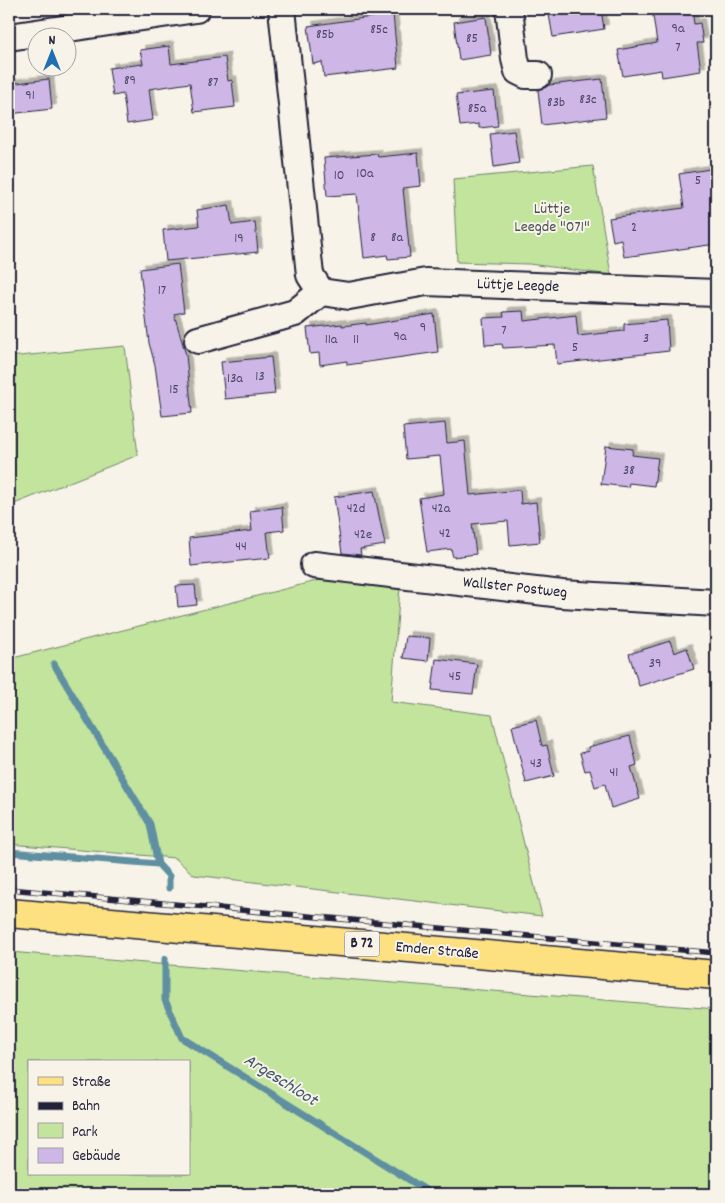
<svg xmlns="http://www.w3.org/2000/svg" width="725" height="1203" viewBox="0 0 725 1203" font-family="Dekko,sans-serif">
<style>
.green{fill:#c2e49d;stroke:#72836c;fill-rule:evenodd}
.lines{fill:none;stroke-linecap:round;stroke-linejoin:round}
.stream{stroke:#5f8fa1;stroke-width:7}
.building{fill:#ceb7e7;stroke:#22223b;filter:url(#shadow)}
.minor-casing{stroke:#22223b;stroke-width:30}
.major-casing{stroke:#22223b;stroke-width:31}
.minor{stroke:#f7f3e8;stroke-width:26}
.major{stroke:#fde080;stroke-width:28}
.rail-casing{stroke:#22223b;stroke-width:5.5}
.rail{stroke:#f7f3e8;stroke-width:4;stroke-dasharray:11;stroke-linecap:butt}
.labels{text-anchor:middle;dominant-baseline:central;stroke-width:4;stroke-linejoin:round;paint-order:stroke}
.number-label{font-size:14px;fill:#4d4766}
.shield{fill:#f7f3e8;stroke:#62616f;stroke-width:1}
.shield-label{font-size:15px;font-weight:bold;fill:#22223b}
.park-label{font-size:16px;fill:#4a5254;stroke:#f7f3e8}
.street-label{font-size:16px;fill:#22223b;stroke:#f7f3e8}
.water-label{font-size:18px;font-style:italic;fill:#41586e;stroke:#f7f3e8}
</style>
<defs>
<filter id="shadow"><feDropShadow dx="4.5" dy="-4.5" stdDeviation="0" flood-color="#0004"/></filter>
</defs>
<rect width="100%" height="100%" fill="#f7f3e8"/>
<filter id="ink" filterUnits="userSpaceOnUse"><feTurbulence type="fractalNoise" baseFrequency=".02" numOctaves="2"/><feDisplacementMap in="SourceGraphic" scale="10" xChannelSelector="R" yChannelSelector="G"/><feConvolveMatrix kernelMatrix="1 2 1 2 8 2 1 2 1" color-interpolation-filters="sRGB"/></filter>
<g filter="url(#ink)">
<!-- green -->
<path class="green" d="M 593,166 L 611,275 L 529,264 L 457,262 L 453,179 Z
M 125,346 L 138,455 L 9,506 L 9,357 Z
M 320,580 L 400,587 L 391,702 L 492,715 L 542,916 L 194,875 L 175,858 L 9,844 L 9,659 Z
M 9,952 L 716,1009 L 716,1194 L 9,1194 ZM 29,1062 L 189,1062 L 189,1174 L 29,1174 Z"/>
<g class="lines">
<!-- stream -->
<path class="stream" d="M 54,664 L 150,824 L 158,864
M 9,852 L 158,864 L 169,876 L 169,888
M 165,959 L 165,1000 L 182,1038 L 432,1194"/>
</g>
<!-- building -->
<path class="building" d="M 548,9 L 601,9 L 604,29 L 553,37 Z
M 652,9 L 692,9 L 694,24 L 700,23 L 703,43 L 697,43 L 701,71 L 662,77 L 661,70 L 623,76 L 618,50 L 657,43 Z
M 393,14 L 398,68 L 324,77 L 322,62 L 313,64 L 308,26 Z
M 486,17 L 491,55 L 459,60 L 454,22 Z
M 169,46 L 171,64 L 225,57 L 228,81 L 232,80 L 235,107 L 194,112 L 190,83 L 149,89 L 153,120 L 127,124 L 123,94 L 113,96 L 109,68 L 143,64 L 140,50 Z
M 49,79 L 52,109 L 9,114 L 9,84 Z
M 602,79 L 606,117 L 542,125 L 538,90 L 549,85 Z
M 494,91 L 498,126 L 479,128 L 479,124 L 460,126 L 456,95 Z
M 514,131 L 519,163 L 494,167 L 490,134 Z
M 418,153 L 421,186 L 403,188 L 410,257 L 388,259 L 387,255 L 364,258 L 357,194 L 327,196 L 324,158 L 377,154 L 378,157 Z
M 716,168 L 716,244 L 624,257 L 621,239 L 613,241 L 609,218 L 684,208 L 679,174 Z
M 229,205 L 232,225 L 255,222 L 258,252 L 166,261 L 163,230 L 199,226 L 197,210 Z
M 178,264 L 184,312 L 174,314 L 186,355 L 192,413 L 162,416 L 155,365 L 149,343 L 140,269 Z
M 523,311 L 524,321 L 576,315 L 578,336 L 624,331 L 624,324 L 667,320 L 669,351 L 557,364 L 555,345 L 503,348 L 502,344 L 485,345 L 483,318 L 504,317 L 503,312 Z
M 434,314 L 438,352 L 347,365 L 347,361 L 320,365 L 319,353 L 310,354 L 307,328 L 342,324 L 342,326 L 366,323 L 366,325 Z
M 271,357 L 275,394 L 225,399 L 221,362 Z
M 445,423 L 447,443 L 465,441 L 470,495 L 520,490 L 521,504 L 536,502 L 540,542 L 510,545 L 508,521 L 472,524 L 476,554 L 453,557 L 451,549 L 427,552 L 419,498 L 444,494 L 440,456 L 406,459 L 403,427 Z
M 606,446 L 633,449 L 632,455 L 658,458 L 654,486 L 629,483 L 628,487 L 601,484 Z
M 374,491 L 385,545 L 360,549 L 361,555 L 342,553 L 334,497 Z
M 282,507 L 284,530 L 267,532 L 270,558 L 191,566 L 189,538 L 252,531 L 250,511 Z
M 195,585 L 197,605 L 178,607 L 176,586 Z
M 406,636 L 430,638 L 428,661 L 403,658 Z
M 670,641 L 674,653 L 687,648 L 694,669 L 639,686 L 629,654 Z
M 436,659 L 477,664 L 473,694 L 432,690 Z
M 536,720 L 542,746 L 547,745 L 554,776 L 526,783 L 512,726 Z
M 630,736 L 637,765 L 631,767 L 640,799 L 611,808 L 605,784 L 595,787 L 590,770 L 585,771 L 580,753 L 589,751 L 588,747 Z"/>
<g class="lines">
<defs>
<path id="minor" d="M 282,9 L 310,275 L 321,292 L 349,296 L 426,282 L 716,293
M 509,9 L 515,59 L 518,71 L 526,75 L 538,75
M 9,37 L 196,9
M 198,340 L 295,313 L 321,292
M 314,565 L 562,594 L 716,603"/>
<path id="major" d="M 9,913 L 716,975"/>
</defs>
<!-- minor casing -->
<use href="#minor" class="minor-casing"/>
<!-- major casing -->
<use href="#major" class="major-casing"/>
<!-- minor -->
<use href="#minor" class="minor"/>
<!-- major -->
<use href="#major" class="major"/>
<defs>
<path id="rail" d="M 9,889 L 716,953"/>
</defs>
<!-- rail casing -->
<use href="#rail" class="rail-casing"/>
<!-- rail -->
<use href="#rail" class="rail"/>
</g>
</g>
<g class="labels">
<!-- number labels -->
<g class="number-label">
<text x="678" y="29">9a</text>
<text x="379" y="30">85c</text>
<text x="325" y="35">85b</text>
<text x="472" y="39">85</text>
<text x="678" y="48">7</text>
<text x="130" y="81">89</text>
<text x="213" y="83">87</text>
<text x="30" y="96">91</text>
<text x="588" y="100">83c</text>
<text x="556" y="103">83b</text>
<text x="477" y="109">85a</text>
<text x="365" y="174">10a</text>
<text x="339" y="176">10</text>
<text x="698" y="181">5</text>
<text x="634" y="228">2</text>
<text x="373" y="238">8</text>
<text x="397" y="238">8a</text>
<text x="239" y="239">19</text>
<text x="162" y="291">17</text>
<text x="423" y="328">9</text>
<text x="504" y="331">7</text>
<text x="400" y="337">9a</text>
<text x="646" y="339">3</text>
<text x="331" y="340">11a</text>
<text x="356" y="340">11</text>
<text x="575" y="348">5</text>
<text x="260" y="377">13</text>
<text x="235" y="379">13a</text>
<text x="174" y="390">15</text>
<text x="629" y="471">38</text>
<text x="356" y="509">42d</text>
<text x="441" y="509">42a</text>
<text x="445" y="534">42</text>
<text x="363" y="535">42e</text>
<text x="241" y="547">44</text>
<text x="655" y="664">39</text>
<text x="455" y="677">45</text>
<text x="536" y="764">43</text>
<text x="614" y="773">41</text>
</g>
<!-- shield labels -->
<rect class="shield" x="344.5" y="931.5" width="35" height="25" rx="4"/>
<g class="shield-label">
<text x="362" y="944">B 72</text>
</g>
<!-- park labels -->
<g class="park-label">
<text x="552" y="209">Lüttje<tspan x="552" dy="18">Leegde "071"</tspan></text>
</g>
<!-- street labels -->
<g class="street-label">
<text transform="translate(518 286) rotate(2)">Lüttje Leegde</text>
<text transform="translate(515 588) rotate(6)">Wallster Postweg</text>
<text transform="translate(437 951) rotate(5)">Emder Straße</text>
</g>
<!-- water labels -->
<g class="water-label">
<text transform="translate(280 1081) rotate(32)">Argeschloot</text>
</g>
</g>
<!-- margin -->
<rect width="725" height="1203" fill="none" stroke="#f7f3e8" stroke-width="30"/>
<rect x="15" y="15" width="695" height="1173" fill="none" stroke="#22223b" stroke-width="2" filter="url(#ink)"/>
<!-- legend -->
<rect x="28" y="1060" width="162" height="115" fill="#f7f3e8" stroke="#a29fa3"/>
<rect x="38" y="1077" width="25" height="8" fill="#fde080" stroke="#a29fa3"/>
<text x="72" y="1086" font-size="15" fill="#22223b">Straße</text>
<rect x="38" y="1102" width="25" height="8" fill="#22223b" stroke="#a29fa3"/>
<text x="72" y="1110" font-size="15" fill="#22223b">Bahn</text>
<rect x="38" y="1123" width="25" height="15" fill="#c2e49d" stroke="#a29fa3"/>
<text x="72" y="1136" font-size="15" fill="#22223b">Park</text>
<rect x="38" y="1148" width="25" height="15" fill="#ceb7e7" stroke="#a29fa3"/>
<text x="72" y="1160" font-size="15" fill="#22223b">Gebäude</text>
<!-- north arrow -->
<g transform="translate(52 52)"><circle r="24" fill="#f7f3e8" stroke="#a29fa3"/>
<path d="M0-4L9 19L0 12L-9 19Z" fill="#1f6fb2"/>
<text y="-8" font-size="14" font-weight="bold" text-anchor="middle" fill="#22223b">N</text>
</g>
</svg>
